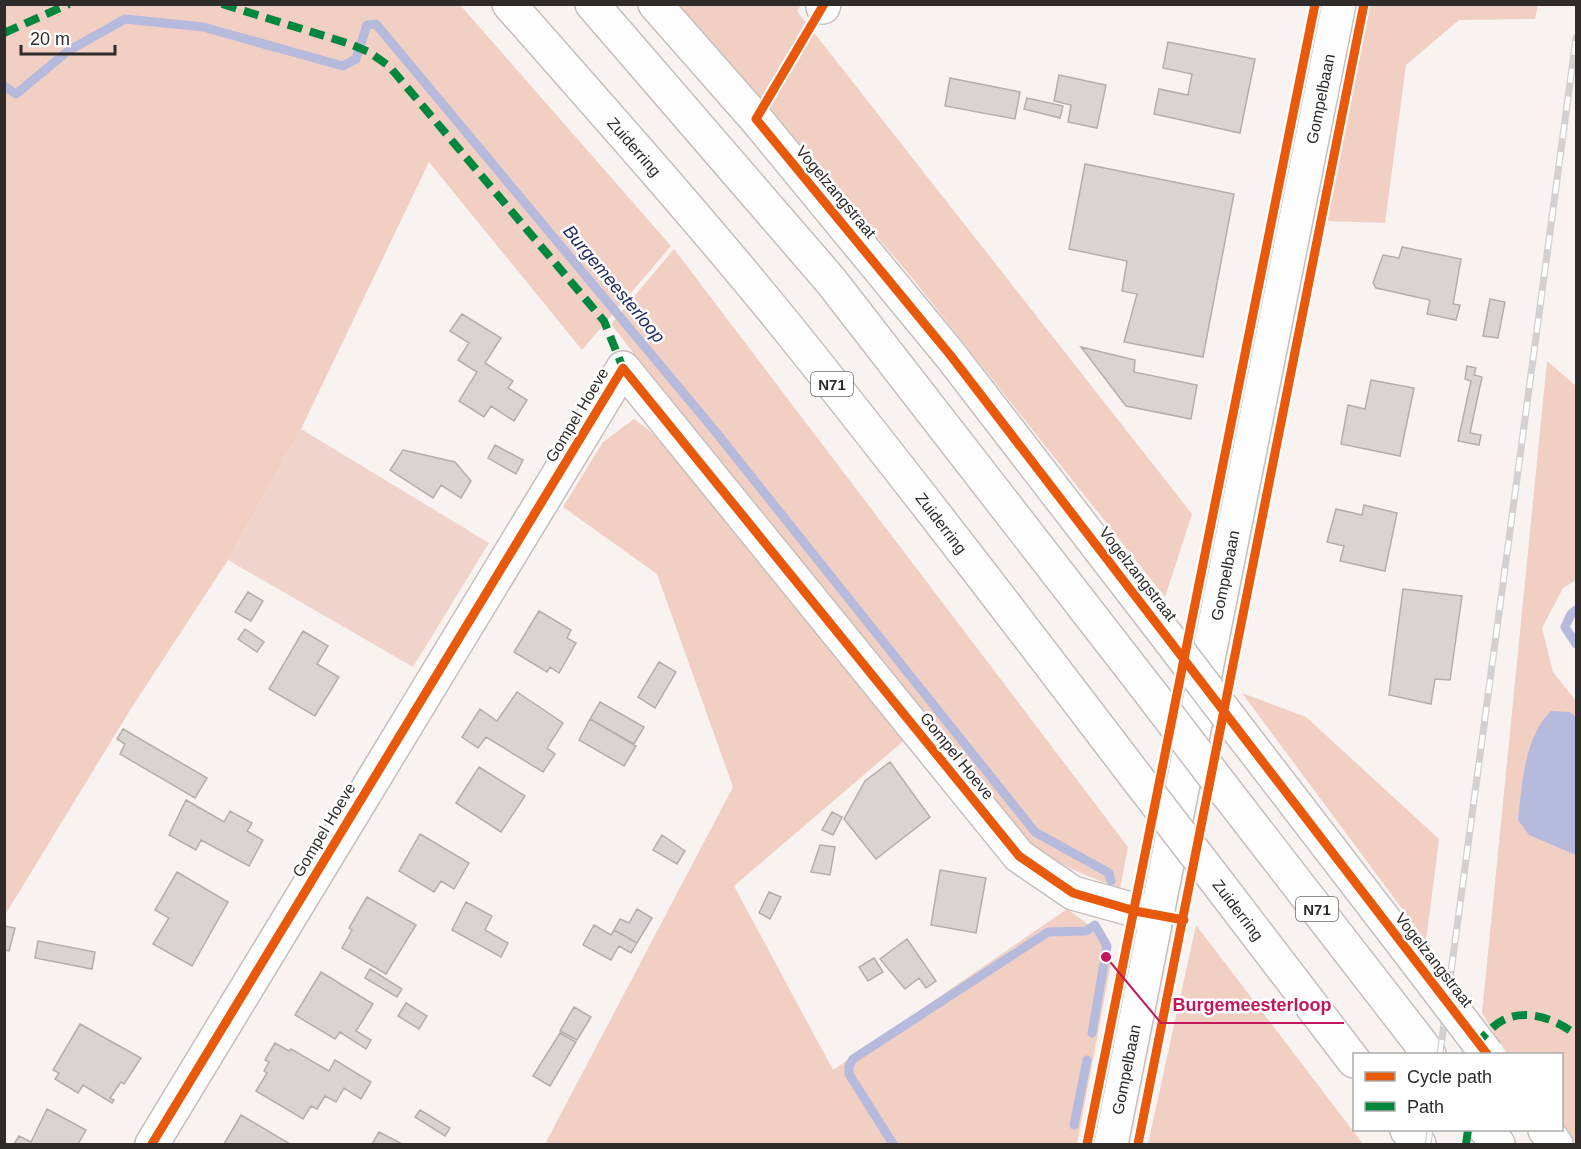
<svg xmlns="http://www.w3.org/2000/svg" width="1581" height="1149" viewBox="0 0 1581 1149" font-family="Helvetica,sans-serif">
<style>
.green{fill:#f0d4cc}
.forest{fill:#f2cfc3}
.water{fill:#b6bbde}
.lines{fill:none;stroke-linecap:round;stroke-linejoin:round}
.stream{stroke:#b6bbde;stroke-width:9}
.building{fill:#d9d4d2;stroke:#b3aeac;stroke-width:1.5}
.minor-casing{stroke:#c4bfbd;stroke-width:36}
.highway-casing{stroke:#c4bfbd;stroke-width:36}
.minor{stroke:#fefdfd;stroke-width:33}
.highway{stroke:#fefdfd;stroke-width:33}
.rail-casing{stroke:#d2d0d0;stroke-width:7}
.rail{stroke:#fff;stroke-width:4.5;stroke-dasharray:14;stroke-linecap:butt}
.minor-bridge-casing{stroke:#c4bfbd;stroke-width:36;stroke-linecap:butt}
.highway-bridge-casing{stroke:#c4bfbd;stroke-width:36;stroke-linecap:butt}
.minor-bridge{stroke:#fefdfd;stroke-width:33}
.highway-bridge{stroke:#fefdfd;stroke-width:33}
.quiet{stroke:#00873e;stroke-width:8;stroke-dasharray:15 8;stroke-linecap:butt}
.cycleway-casing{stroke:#fff;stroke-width:13}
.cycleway{stroke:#e8590c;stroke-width:9}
.labels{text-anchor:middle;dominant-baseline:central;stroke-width:5;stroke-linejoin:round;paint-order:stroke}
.shield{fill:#fff;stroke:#6d6b6a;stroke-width:1.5}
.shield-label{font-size:15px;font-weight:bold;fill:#2f2b2a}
.street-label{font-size:16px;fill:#2f2b2a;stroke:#fff}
.water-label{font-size:18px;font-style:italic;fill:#232965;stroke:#fff}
.leader{fill:none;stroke:#c2185b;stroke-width:2}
.callout-dot{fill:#c2185b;stroke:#fff;stroke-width:2}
.callout-label{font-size:18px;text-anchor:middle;font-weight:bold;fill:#c2185b;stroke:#fff;stroke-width:5;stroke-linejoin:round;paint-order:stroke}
</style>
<rect width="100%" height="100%" fill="#f8f2f0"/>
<!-- green -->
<path class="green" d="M 301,429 L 489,543 L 413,667 L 228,560 Z"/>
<!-- forest -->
<path class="forest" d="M 5,4 L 460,5 L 671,246 L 582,350 L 429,162 L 301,429 L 228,560 L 132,707 L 5,915 Z
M 679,5 L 801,5 L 797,11 L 1192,514 L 1165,597 L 909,274 Z
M 1367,5 L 1538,5 L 1535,19 L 1459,20 L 1406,65 L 1385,223 L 1326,221 Z
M 674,249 L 1128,847 L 1120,888 C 1077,873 1049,861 1016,830 L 680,413 L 611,324 Z
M 1547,361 L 1576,386 L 1576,580 L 1563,588 L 1542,628 L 1553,672 L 1576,701 L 1576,1144 L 1562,1126 L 1562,1054 L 1507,1054 L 1482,1013 Z
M 634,419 L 655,435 L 907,738 L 734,886 L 833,1070 L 1067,909 L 1096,930 L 1112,958 L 1077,1144 L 545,1144 L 733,787 L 657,574 L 563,507 L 603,442 Z
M 1242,693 L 1306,717 L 1439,839 L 1426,941 Z
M 1196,925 L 1363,1144 L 1148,1144 Z"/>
<!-- water -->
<path class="water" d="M 1551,711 L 1570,712 L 1576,717 L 1576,855 L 1529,835 L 1518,820 C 1522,785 1524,737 1551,711 Z"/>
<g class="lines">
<!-- stream -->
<path class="stream" d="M 4,86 L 16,94 L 68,51 L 125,19 L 203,27 L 343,66 L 356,59 L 367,25 L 376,24 L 715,431 L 1035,832 L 1109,873 L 1111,881
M 1576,610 L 1571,614 L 1565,627 L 1576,644
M 1074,1125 L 1087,1060
M 893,1144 L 849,1074 L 849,1066 L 853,1059 L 1048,932 L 1086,931 L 1095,925 L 1107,946 L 1092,1033"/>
</g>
<!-- building -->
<path class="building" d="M 1168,42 L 1255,59 L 1240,133 L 1154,114 L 1159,89 L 1188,95 L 1192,74 L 1163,68 Z
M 1059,75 L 1106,85 L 1097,128 L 1068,122 L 1071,105 L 1054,101 Z
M 950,78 L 1020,92 L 1015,119 L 945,106 Z
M 1027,98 L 1063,106 L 1060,118 L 1024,109 Z
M 1085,164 L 1234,194 L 1203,357 L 1124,342 L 1137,294 L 1122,291 L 1127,261 L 1069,249 Z
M 1402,247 L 1461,259 L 1453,304 L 1460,305 L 1456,320 L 1427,314 L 1430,300 L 1376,288 L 1373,283 L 1383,255 L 1399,258 Z
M 1490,299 L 1505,302 L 1498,338 L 1483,336 Z
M 462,314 L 501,338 L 485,363 L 513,381 L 508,388 L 527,400 L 514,421 L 491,406 L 484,417 L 459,401 L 477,372 L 458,360 L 469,343 L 450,331 Z
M 1081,347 L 1135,360 L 1134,372 L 1197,385 L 1191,419 L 1126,406 Z
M 1467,366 L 1476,368 L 1474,375 L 1482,377 L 1470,433 L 1481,435 L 1479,445 L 1458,441 L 1471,381 L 1465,379 Z
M 1371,380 L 1414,388 L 1400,456 L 1341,444 L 1348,405 L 1365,409 Z
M 495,445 L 523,460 L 516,474 L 488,458 Z
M 403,450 L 455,462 L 471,481 L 461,498 L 441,485 L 433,498 L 390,470 Z
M 1364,505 L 1397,513 L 1385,571 L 1340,561 L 1344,546 L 1327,542 L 1336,509 L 1362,515 Z
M 1403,589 L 1462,596 L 1450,680 L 1435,679 L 1431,704 L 1389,695 Z
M 248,592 L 263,601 L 251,621 L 235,612 Z
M 539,611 L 571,630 L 567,638 L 576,643 L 559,673 L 550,667 L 547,672 L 514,652 Z
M 245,629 L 264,642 L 257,652 L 238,639 Z
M 303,631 L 328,646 L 317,664 L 339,677 L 315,716 L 269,689 Z
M 659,662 L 676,672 L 655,708 L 638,697 Z
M 517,692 L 563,723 L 547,748 L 555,754 L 543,772 L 486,737 L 478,748 L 462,737 L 480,709 L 497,721 Z
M 600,702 L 644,727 L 634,744 L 590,719 Z
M 590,719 L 636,746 L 624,766 L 579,740 Z
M 123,729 L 207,778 L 195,798 L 120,754 L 125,744 L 117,739 Z
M 890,762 L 930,817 L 876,859 L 844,819 L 865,781 Z
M 479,767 L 525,796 L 501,832 L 456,803 Z
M 186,800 L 224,822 L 230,811 L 252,823 L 247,831 L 263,840 L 249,866 L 201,840 L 196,850 L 169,835 Z
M 832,812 L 842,817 L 833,835 L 822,830 Z
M 420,834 L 469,863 L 454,889 L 441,881 L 434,892 L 399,871 Z
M 662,835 L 685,851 L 677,864 L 653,850 Z
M 820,845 L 835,847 L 830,875 L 811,872 Z
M 940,870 L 986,878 L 976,933 L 931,925 Z
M 177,872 L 228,902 L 192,966 L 153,944 L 169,918 L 155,910 Z
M 769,892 L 781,897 L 770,919 L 759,913 Z
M 367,897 L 416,925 L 386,974 L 342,948 L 352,930 L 349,928 Z
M 466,902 L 492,916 L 485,930 L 508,943 L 501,957 L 452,930 Z
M 637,909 L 652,918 L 637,943 L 614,930 L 620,919 L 629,923 Z
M 594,925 L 611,935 L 614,930 L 637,943 L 631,953 L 619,946 L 611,960 L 583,945 Z
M 4,926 L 15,928 L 9,951 L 4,950 Z
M 907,939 L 936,981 L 926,988 L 919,978 L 905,989 L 880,959 Z
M 38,941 L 95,952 L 92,969 L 35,958 Z
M 874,958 L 883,972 L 868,981 L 859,967 Z
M 370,969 L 402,989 L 397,997 L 365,978 Z
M 321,972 L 373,1004 L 356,1031 L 371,1040 L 366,1049 L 340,1032 L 335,1039 L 295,1015 Z
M 406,1003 L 427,1016 L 419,1029 L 398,1016 Z
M 574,1007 L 591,1017 L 577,1040 L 560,1031 Z
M 80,1024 L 141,1058 L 124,1084 L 121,1082 L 110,1098 L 114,1100 L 112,1103 L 83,1085 L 78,1093 L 55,1079 L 59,1073 L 53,1070 Z
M 560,1033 L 576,1042 L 550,1086 L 533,1076 Z
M 275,1043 L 289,1051 L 291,1049 L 329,1071 L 335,1060 L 371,1082 L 361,1099 L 344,1088 L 336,1102 L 325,1096 L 317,1109 L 311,1106 L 303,1119 L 256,1091 L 267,1073 L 264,1071 L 269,1062 L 265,1060 Z
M 47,1109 L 86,1130 L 78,1144 L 14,1144 L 19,1136 L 31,1142 Z
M 420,1110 L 450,1128 L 445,1136 L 415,1117 Z
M 241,1115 L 290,1144 L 224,1144 Z
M 379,1132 L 402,1144 L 372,1144 Z"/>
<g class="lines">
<defs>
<g id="minor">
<path d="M 655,4 L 756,119 L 951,356 L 1166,635"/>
<path d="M 823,7 L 824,4"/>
<path d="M 1241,733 L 1417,962"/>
<path d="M 1545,1130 L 1556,1144"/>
<path d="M 152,1144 L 623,368 L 1019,856 L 1073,893 L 1156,916"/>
<path id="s1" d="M 1111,1144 L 1339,4"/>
</g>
<g id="highway">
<path id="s2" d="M 509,4 C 603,111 698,217 787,327 C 906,475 1022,627 1137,778"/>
<path d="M 592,4 L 831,281 L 1153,696"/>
<path d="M 1227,793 L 1429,1054"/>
<path id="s3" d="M 1211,874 L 1354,1061"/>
<path d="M 1407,1130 L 1419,1144"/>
<path d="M 1486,1130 L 1498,1144"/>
</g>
</defs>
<!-- minor casing -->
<use href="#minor" class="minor-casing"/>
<!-- highway casing -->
<use href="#highway" class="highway-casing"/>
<!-- minor -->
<use href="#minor" class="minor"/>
<!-- highway -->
<use href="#highway" class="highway"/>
<defs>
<path id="rail" d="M 1440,1054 L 1576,38
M 1428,1144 L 1430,1130"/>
</defs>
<!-- rail casing -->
<use href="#rail" class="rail-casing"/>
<!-- rail -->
<use href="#rail" class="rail"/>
<defs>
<path id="minor-bridge" d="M 1166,635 L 1241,733
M 1417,962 L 1487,1054"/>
<path id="highway-bridge" d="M 1153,696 L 1227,793
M 1137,778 L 1211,874"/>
</defs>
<!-- minor-bridge casing -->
<use href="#minor-bridge" class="minor-bridge-casing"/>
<!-- highway-bridge casing -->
<use href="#highway-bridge" class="highway-bridge-casing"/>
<!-- minor-bridge -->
<use href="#minor-bridge" class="minor-bridge"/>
<!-- highway-bridge -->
<use href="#highway-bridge" class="highway-bridge"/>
<!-- quiet -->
<path class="quiet" d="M 222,4 L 350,44 L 369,52 L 389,66 L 604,321 L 623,368
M 4,33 L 69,4
M 1479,1046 C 1480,1038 1486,1034 1492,1028 C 1516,1005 1553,1016 1576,1035
M 1466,1144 L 1468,1130"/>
<defs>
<path id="cycleway" d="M 824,4 L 756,119 L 951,356 L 1487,1054
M 152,1144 L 623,368 L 1019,856 L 1073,893 L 1135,911 L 1184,920
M 1087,1144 L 1315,4
M 1138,1144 L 1364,4"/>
</defs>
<!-- cycleway casing -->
<use href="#cycleway" class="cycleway-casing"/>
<!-- cycleway -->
<use href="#cycleway" class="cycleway"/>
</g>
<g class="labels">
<!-- shield labels -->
<g class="shield">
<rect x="811" y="372" width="42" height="24" rx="4.5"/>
<rect x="1296" y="897" width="42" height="24" rx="4.5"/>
</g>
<g class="shield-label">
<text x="832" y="384">N71</text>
<text x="1317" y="909">N71</text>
</g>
<!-- street labels -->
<g class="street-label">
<text stroke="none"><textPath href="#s1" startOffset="1066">Gompelbaan</textPath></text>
<text stroke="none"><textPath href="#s2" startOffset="190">Zuiderring</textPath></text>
<text transform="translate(836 192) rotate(50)">Vogelzangstraat</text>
<text transform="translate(577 415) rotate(-59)">Gompel Hoeve</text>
<text stroke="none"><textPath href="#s2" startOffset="676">Zuiderring</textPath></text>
<text transform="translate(1138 574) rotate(52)">Vogelzangstraat</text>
<text stroke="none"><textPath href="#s1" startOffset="580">Gompelbaan</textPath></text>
<text transform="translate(957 756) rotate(51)">Gompel Hoeve</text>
<text transform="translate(324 830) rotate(-59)">Gompel Hoeve</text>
<text stroke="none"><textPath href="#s3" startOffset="45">Zuiderring</textPath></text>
<text transform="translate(1434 960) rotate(52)">Vogelzangstraat</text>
<text stroke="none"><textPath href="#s1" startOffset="76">Gompelbaan</textPath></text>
</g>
<!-- water labels -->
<g class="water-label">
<text transform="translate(614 284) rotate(50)">Burgemeesterloop</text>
</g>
</g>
<!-- callouts -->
<path class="leader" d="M1106 957L1161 1023H1344"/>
<circle class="callout-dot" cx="1106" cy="957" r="6"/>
<g class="callout-label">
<text x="1252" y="1011">Burgemeesterloop</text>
</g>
<!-- border -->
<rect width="1581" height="1149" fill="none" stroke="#2f2b2a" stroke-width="12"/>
<!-- legend -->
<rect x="1353" y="1053" width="210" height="78" fill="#ffffff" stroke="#acaaaa" stroke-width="1.5"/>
<rect x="1365" y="1072" width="30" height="9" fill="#e8590c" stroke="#acaaaa" stroke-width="1.5"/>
<text x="1407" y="1083" font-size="18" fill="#2f2b2a">Cycle path</text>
<rect x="1365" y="1102" width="30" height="9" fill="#00873e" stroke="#acaaaa" stroke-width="1.5"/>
<text x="1407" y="1113" font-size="18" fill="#2f2b2a">Path</text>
<!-- scale -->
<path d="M21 45v9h94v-9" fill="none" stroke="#2f2b2a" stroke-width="3"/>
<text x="30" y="45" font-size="18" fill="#2f2b2a" stroke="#ffffff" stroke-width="4.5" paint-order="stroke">20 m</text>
</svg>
